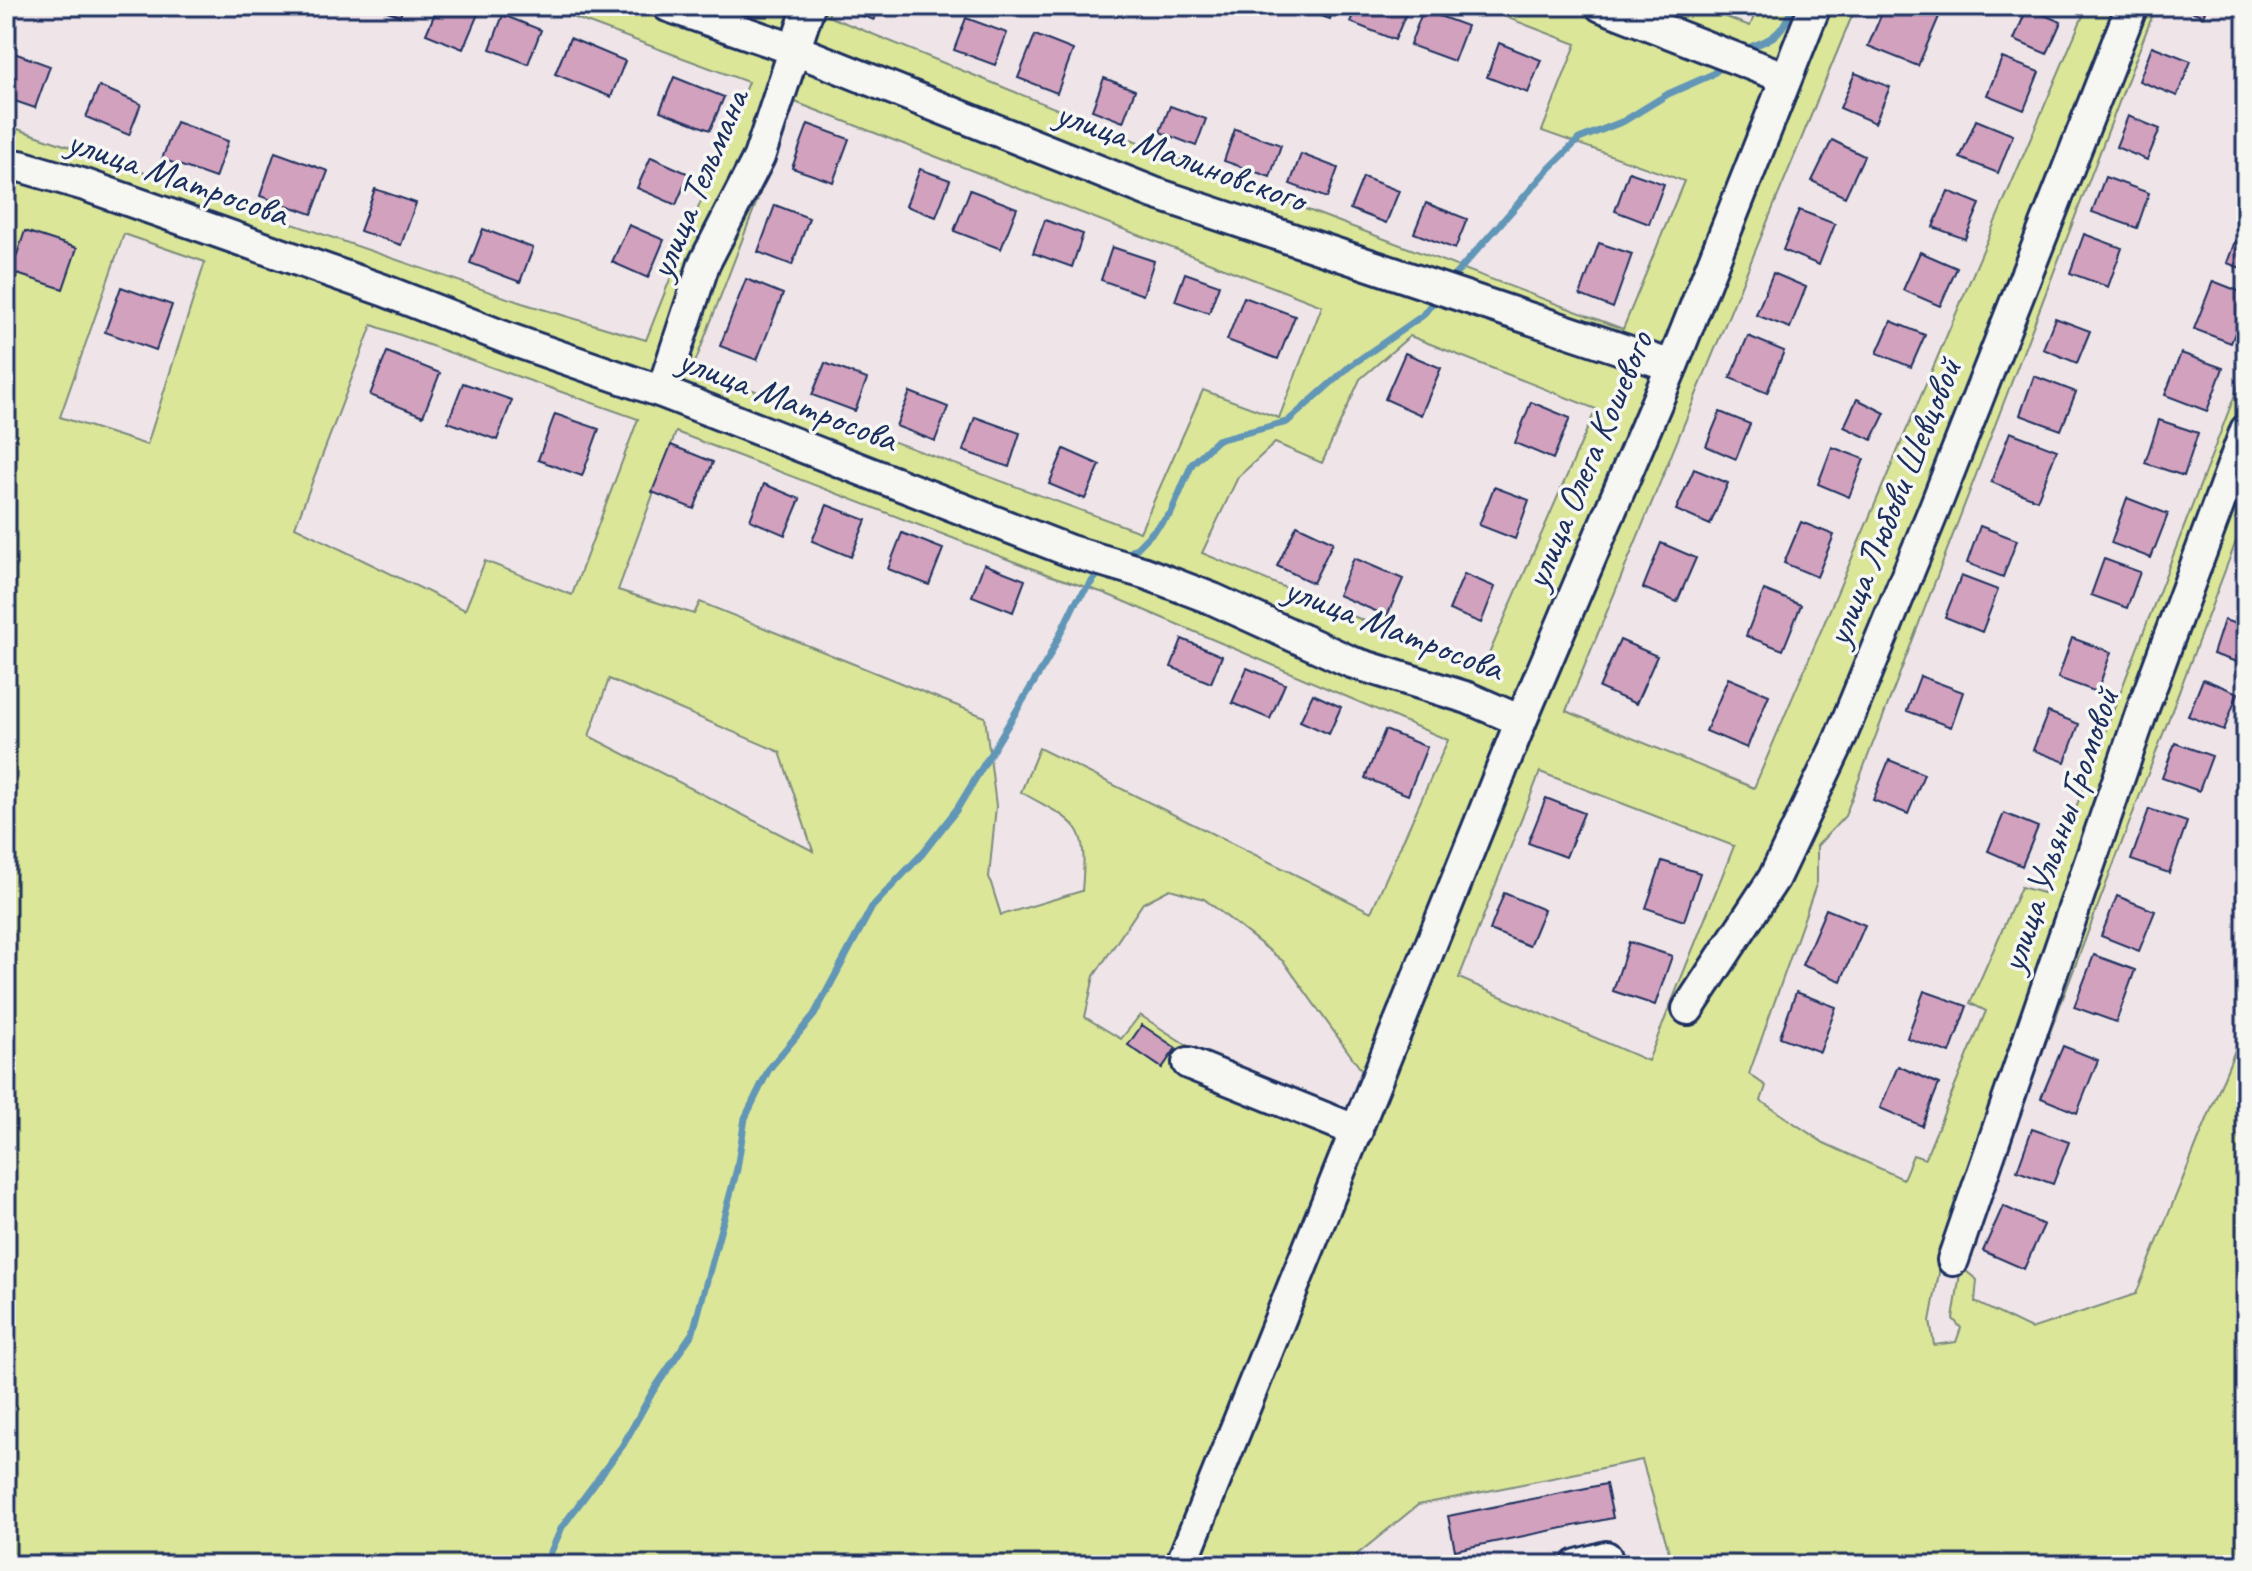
<svg xmlns="http://www.w3.org/2000/svg" width="2252" height="1571" viewBox="0 0 2252 1571" font-family="Caveat,sans-serif">
<style>
.green{fill:#dbe699;stroke:#7b8a7c;stroke-width:2;fill-rule:evenodd}
.lines{fill:none;stroke-linecap:round;stroke-linejoin:round}
.stream{stroke:#6296b7;stroke-width:7}
.building{fill:#d2a1be;stroke:#1b2f5e;stroke-width:2}
.minor-casing{stroke:#1b2f5e;stroke-width:36}
.minor{stroke:#f6f6f2;stroke-width:30}
.labels{text-anchor:middle;dominant-baseline:central;stroke-width:7;stroke-linejoin:round;paint-order:stroke}
.street-label{font-size:38px;fill:#1b2f5e;stroke:#f6f6f2}
</style>
<rect width="100%" height="100%" fill="#efe5e8"/>
<filter id="ink" filterUnits="userSpaceOnUse"><feTurbulence type="fractalNoise" baseFrequency=".0125" numOctaves="2"/><feDisplacementMap in="SourceGraphic" scale="16" xChannelSelector="R" yChannelSelector="G"/><feConvolveMatrix kernelMatrix="1 2 1 2 8 2 1 2 1" color-interpolation-filters="sRGB"/></filter>
<g filter="url(#ink)">
<!-- green -->
<path class="green" d="M 543,6 L 646,6 L 779,53 L 783,61 L 652,380 L 6,158 L 6,125 L 522,303 L 646,340 L 748,82 Z
M 686,6 L 801,6 L 791,36 Z
M 814,6 L 832,6 L 828,16 L 1276,198 L 1623,329 L 1684,181 L 1542,131 L 1576,44 L 1477,6 L 1587,6 L 1774,84 L 1665,348 L 1653,350 L 1157,188 L 805,46 Z
M 1618,6 L 1696,6 L 1750,26 L 1758,6 L 1808,6 L 1783,66 Z
M 1833,6 L 1851,6 L 1854,11 L 1566,711 L 1754,788 L 2087,6 L 2125,6 L 1785,881 L 2142,6 L 2156,6 L 1845,816 L 1817,846 L 1817,882 L 1749,1074 L 1766,1086 L 1761,1101 L 1824,1143 L 1903,1179 L 1913,1155 L 1925,1159 L 1986,1011 L 1970,1003 L 2021,887 L 2043,893 L 2246,366 L 2246,402 L 2133,710 L 1941,1262 L 1930,1321 L 1934,1345 L 1956,1342 L 1961,1328 L 1953,1319 L 1961,1267 L 2246,458 L 2246,515 L 1961,1267 L 1977,1280 L 1975,1302 L 2031,1329 L 2136,1294 L 2246,1023 L 2246,1565 L 1673,1565 L 1642,1460 L 1418,1505 L 1344,1565 L 1194,1565 L 1375,1114 ZM 1540,772 L 1734,846 L 1648,1061 L 1459,978 Z
M 795,61 L 1654,375 L 1512,707 L 678,393 L 708,265 ZM 795,102 L 1322,306 L 1279,418 L 1203,390 L 1140,532 L 693,368 ZM 1410,336 L 1596,409 L 1482,670 L 1202,553 L 1238,477 L 1275,443 L 1322,463 L 1360,379 Z
M 6,175 L 65,185 L 1470,706 L 1499,727 L 1502,739 L 1367,1078 L 1284,962 L 1204,899 L 1170,889 L 1143,903 L 1094,976 L 1085,1017 L 1121,1039 L 1140,1015 L 1210,1060 L 1330,1108 L 1355,1108 L 1166,1565 L 6,1565 ZM 124,234 L 205,262 L 147,445 L 60,417 ZM 372,325 L 638,419 L 572,595 L 485,561 L 465,610 L 295,527 ZM 676,432 L 1049,575 L 1104,593 L 1448,740 L 1371,912 L 1039,748 L 1021,792 C 1078,825 1088,820 1082,891 L 1001,915 L 989,877 L 996,806 L 985,717 L 700,602 L 694,614 L 618,590 ZM 609,679 L 780,752 L 813,851 L 589,736 Z"/>
<g class="lines">
<!-- stream -->
<path class="stream" d="M 1744,51 C 1752,45 1761,44 1769,39 C 1782,32 1787,19 1794,6
M 1447,284 L 1546,172 L 1579,139 L 1624,121 L 1668,94 L 1711,75 L 1727,63
M 1122,558 L 1137,548 L 1171,513 L 1192,464 L 1217,440 L 1287,422 L 1350,366 L 1422,316 L 1437,297
M 545,1565 L 562,1527 L 623,1445 L 653,1391 L 693,1332 L 737,1169 L 745,1118 L 769,1069 L 814,1015 L 872,907 L 922,854 L 957,809 L 1048,659 L 1075,603 L 1098,574 L 1105,569"/>
</g>
<!-- building -->
<path class="building" d="M 374,6 L 404,6 L 400,16 Z
M 438,6 L 481,7 L 463,49 L 426,34 Z
M 837,6 L 879,6 L 874,20 Z
M 1291,6 L 1334,6 L 1330,19 Z
M 1357,6 L 1409,6 L 1395,40 L 1350,22 Z
M 1885,6 L 1927,6 L 1941,12 L 1918,66 L 1868,46 Z
M 2179,6 L 2207,6 L 2203,16 Z
M 2027,8 L 2061,22 L 2047,54 L 2014,40 Z
M 1423,10 L 1467,26 L 1454,61 L 1410,45 Z
M 503,15 L 541,30 L 528,64 L 490,49 Z
M 966,18 L 1007,33 L 995,65 L 954,50 Z
M 1035,35 L 1073,50 L 1057,93 L 1018,78 Z
M 570,38 L 625,61 L 611,97 L 555,74 Z
M 1499,43 L 1541,60 L 1528,93 L 1487,77 Z
M 2152,46 L 2191,61 L 2177,96 L 2139,81 Z
M 6,50 L 50,66 L 35,108 L 6,98 Z
M 2002,58 L 2039,72 L 2024,110 L 1987,95 Z
M 1855,73 L 1890,87 L 1875,123 L 1840,108 Z
M 674,77 L 724,97 L 710,130 L 660,111 Z
M 1104,78 L 1135,90 L 1123,122 L 1092,110 Z
M 99,86 L 141,104 L 129,135 L 86,117 Z
M 1170,106 L 1206,119 L 1196,146 L 1160,132 Z
M 2128,116 L 2160,129 L 2147,160 L 2116,147 Z
M 1976,120 L 2013,135 L 1998,173 L 1960,158 Z
M 176,122 L 228,141 L 215,178 L 162,159 Z
M 808,124 L 849,139 L 833,182 L 792,168 Z
M 1235,129 L 1281,145 L 1270,177 L 1224,161 Z
M 1832,140 L 1864,156 L 1845,197 L 1812,181 Z
M 275,152 L 328,171 L 312,214 L 260,196 Z
M 1301,154 L 1338,168 L 1327,198 L 1290,184 Z
M 651,157 L 689,174 L 676,205 L 637,188 Z
M 920,169 L 950,180 L 936,217 L 906,206 Z
M 1629,172 L 1664,184 L 1649,224 L 1615,211 Z
M 1363,177 L 1399,191 L 1386,223 L 1350,209 Z
M 2105,177 L 2149,193 L 2137,228 L 2092,212 Z
M 375,189 L 416,203 L 401,245 L 360,231 Z
M 970,190 L 1017,208 L 1001,249 L 954,231 Z
M 1948,191 L 1980,204 L 1965,239 L 1933,227 Z
M 1426,203 L 1467,219 L 1455,249 L 1414,233 Z
M 775,205 L 809,218 L 792,265 L 758,252 Z
M 1799,210 L 1835,224 L 1819,265 L 1783,250 Z
M 1045,220 L 1083,234 L 1072,267 L 1033,253 Z
M 629,225 L 664,240 L 648,278 L 612,262 Z
M 483,229 L 533,248 L 520,282 L 470,263 Z
M 2239,230 L 2246,233 L 2246,270 L 2227,263 Z
M 25,231 L 77,248 L 63,289 L 11,272 Z
M 2084,234 L 2122,248 L 2108,287 L 2070,273 Z
M 1599,243 L 1632,254 L 1613,308 L 1580,295 Z
M 1112,247 L 1154,261 L 1143,295 L 1101,280 Z
M 1920,252 L 1957,268 L 1940,306 L 1903,290 Z
M 1185,273 L 1219,285 L 1209,313 L 1175,301 Z
M 1773,273 L 1806,287 L 1790,328 L 1756,315 Z
M 746,279 L 783,294 L 757,360 L 720,346 Z
M 2213,281 L 2246,294 L 2246,305 L 2231,343 L 2194,329 Z
M 121,287 L 172,305 L 156,350 L 105,332 Z
M 1244,297 L 1295,316 L 1278,359 L 1227,340 Z
M 2055,318 L 2090,331 L 2077,363 L 2043,349 Z
M 1891,321 L 1925,335 L 1911,367 L 1877,353 Z
M 1748,336 L 1784,351 L 1767,393 L 1730,378 Z
M 387,352 L 440,373 L 423,416 L 370,395 Z
M 1405,353 L 1441,368 L 1421,415 L 1385,399 Z
M 2181,353 L 2223,368 L 2207,411 L 2165,395 Z
M 825,363 L 867,379 L 855,411 L 812,395 Z
M 2034,376 L 2076,392 L 2061,430 L 2020,415 Z
M 463,383 L 512,400 L 497,440 L 448,422 Z
M 910,392 L 948,407 L 935,441 L 896,426 Z
M 1857,399 L 1885,413 L 1872,440 L 1844,427 Z
M 1531,402 L 1570,418 L 1553,459 L 1515,443 Z
M 1720,412 L 1750,424 L 1736,459 L 1706,446 Z
M 555,414 L 599,429 L 582,476 L 538,460 Z
M 975,417 L 1020,433 L 1009,467 L 963,451 Z
M 2159,420 L 2198,433 L 2184,476 L 2145,463 Z
M 2010,432 L 2057,450 L 2037,500 L 1991,482 Z
M 671,445 L 713,462 L 694,509 L 652,492 Z
M 1832,447 L 1864,459 L 1849,497 L 1818,484 Z
M 1064,449 L 1100,465 L 1085,499 L 1049,484 Z
M 1694,469 L 1728,483 L 1710,525 L 1676,510 Z
M 764,484 L 800,499 L 785,535 L 750,520 Z
M 1494,487 L 1529,500 L 1515,539 L 1479,525 Z
M 2127,498 L 2168,514 L 2151,558 L 2111,543 Z
M 827,505 L 866,520 L 851,557 L 812,541 Z
M 1801,522 L 1834,535 L 1817,577 L 1784,563 Z
M 1297,525 L 1333,542 L 1313,583 L 1277,566 Z
M 1980,526 L 2017,540 L 2003,577 L 1967,563 Z
M 902,533 L 943,549 L 929,585 L 888,569 Z
M 1661,543 L 1696,558 L 1677,602 L 1643,588 Z
M 1354,558 L 1403,579 L 1387,616 L 1338,595 Z
M 2104,559 L 2140,572 L 2127,608 L 2091,595 Z
M 984,564 L 1025,580 L 1013,612 L 972,596 Z
M 1464,574 L 1495,587 L 1481,623 L 1449,610 Z
M 1961,576 L 1998,590 L 1982,632 L 1945,617 Z
M 1764,590 L 1801,605 L 1783,650 L 1746,636 Z
M 2224,620 L 2246,627 L 2246,665 L 2213,654 Z
M 2072,638 L 2111,652 L 2097,692 L 2058,678 Z
M 1182,639 L 1222,656 L 1211,683 L 1171,667 Z
M 1620,640 L 1657,656 L 1636,704 L 1599,688 Z
M 1247,668 L 1285,684 L 1270,719 L 1232,703 Z
M 1920,676 L 1963,692 L 1951,727 L 1907,711 Z
M 1728,678 L 1769,695 L 1747,748 L 1706,731 Z
M 2203,679 L 2238,693 L 2224,730 L 2188,716 Z
M 1313,694 L 1341,707 L 1329,734 L 1300,721 Z
M 2048,712 L 2079,724 L 2065,762 L 2033,750 Z
M 1385,730 L 1427,747 L 1408,795 L 1365,778 Z
M 2175,743 L 2212,756 L 2199,791 L 2162,778 Z
M 1889,760 L 1924,774 L 1908,814 L 1873,800 Z
M 1546,798 L 1584,813 L 1566,857 L 1528,843 Z
M 2149,809 L 2187,822 L 2169,873 L 2131,860 Z
M 2004,813 L 2038,827 L 2022,866 L 1988,851 Z
M 1662,861 L 1700,873 L 1684,921 L 1646,908 Z
M 1504,893 L 1544,910 L 1529,946 L 1490,930 Z
M 2117,896 L 2155,911 L 2139,951 L 2101,936 Z
M 1826,909 L 1865,925 L 1841,981 L 1802,965 Z
M 1629,942 L 1672,956 L 1655,1005 L 1613,991 Z
M 2094,955 L 2135,970 L 2116,1022 L 2074,1007 Z
M 1924,991 L 1967,1006 L 1950,1053 L 1907,1038 Z
M 1796,992 L 1836,1007 L 1820,1052 L 1780,1037 Z
M 1142,1025 L 1176,1048 L 1162,1068 L 1128,1045 Z
M 2063,1046 L 2098,1060 L 2077,1113 L 2041,1098 Z
M 1898,1066 L 1939,1084 L 1922,1126 L 1880,1108 Z
M 2032,1129 L 2069,1142 L 2053,1184 L 2017,1171 Z
M 2003,1206 L 2044,1225 L 2024,1269 L 1983,1251 Z
M 1606,1484 L 1613,1518 L 1455,1550 L 1448,1516 Z"/>
<g class="lines">
<defs>
<path id="minor" d="M 668,6 L 793,49 L 1154,193 L 1672,366
M 1601,6 L 1786,78
M 6,166 L 20,166 L 85,185 L 383,290 L 509,339 L 662,392 L 1070,551 L 1145,573 L 1213,599 L 1351,662 L 1468,698 L 1521,721
M 662,392 L 704,264 L 759,157 L 809,6
M 1688,1009 L 1774,878 L 1839,741 L 1935,507 L 2132,6
M 1188,1063 L 1357,1131
M 1953,1260 L 2142,711 L 2246,430
M 1181,1565 L 1521,721 L 1672,366 L 1815,6
M 1577,1565 L 1606,1557"/>
</defs>
<!-- minor casing -->
<use href="#minor" class="minor-casing"/>
<!-- minor -->
<use href="#minor" class="minor"/>
</g>
</g>
<g class="labels">
<!-- street labels -->
<g class="street-label">
<text transform="translate(1181 156) rotate(20)">улица Малиновского</text>
<text transform="translate(178 177) rotate(19)">улица Матросова</text>
<text transform="translate(698 184) rotate(-67)">улица Тельмана</text>
<text transform="translate(788 399) rotate(21)">улица Матросова</text>
<text transform="translate(1588 460) rotate(-67)">улица Олега Кошевого</text>
<text transform="translate(1893 502) rotate(-68)">улица Любови Шевцовой</text>
<text transform="translate(1394 628) rotate(21)">улица Матросова</text>
<text transform="translate(2059 830) rotate(-71)">улица Ульяны Громовой</text>
</g>
</g>
<!-- margin -->
<rect width="2252" height="1571" fill="none" stroke="#f6f6f2" stroke-width="32"/>
<rect x="16" y="16" width="2220" height="1539" fill="none" stroke="#1b2f5e" stroke-width="3" filter="url(#ink)"/>
</svg>
